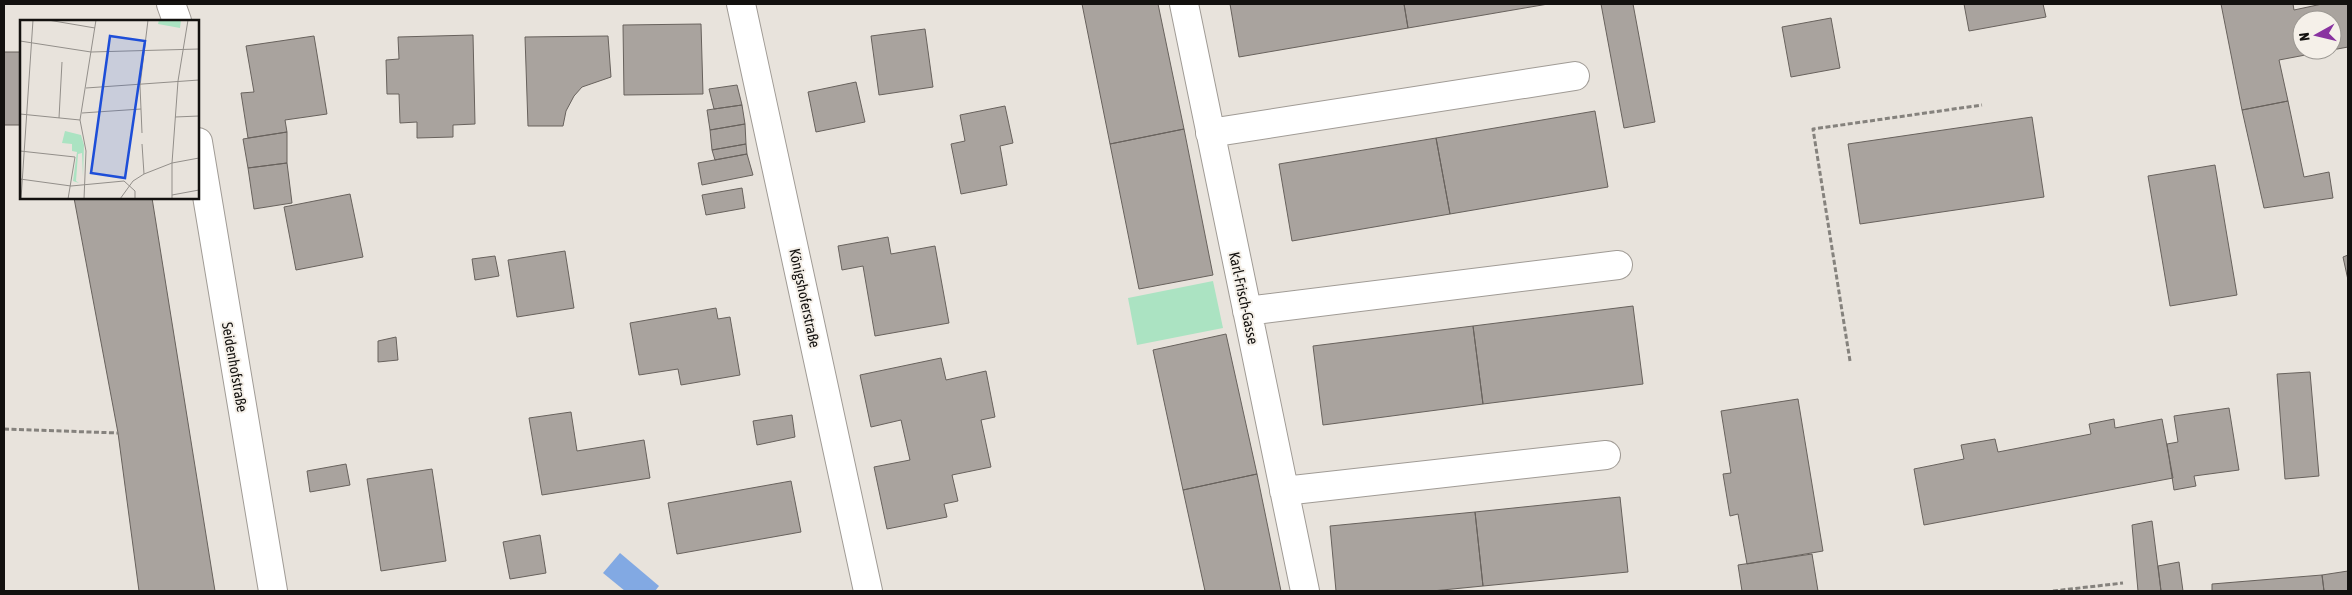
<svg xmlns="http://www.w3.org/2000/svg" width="2352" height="595" viewBox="0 0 2352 595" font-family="'Asap Condensed',sans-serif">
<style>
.green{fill:#abe3c2}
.water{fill:#82a9e3}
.building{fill:#a9a39e;stroke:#68625d}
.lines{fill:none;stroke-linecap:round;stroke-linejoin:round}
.minor-casing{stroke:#a09b95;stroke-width:30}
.path{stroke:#85827d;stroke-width:3;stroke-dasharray:5 2.5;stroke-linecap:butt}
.minor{stroke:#fff;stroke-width:28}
.labels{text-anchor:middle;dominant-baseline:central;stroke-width:4;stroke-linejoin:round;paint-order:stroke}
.street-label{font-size:15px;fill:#13110f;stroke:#f5f0e9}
.inset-road{fill:none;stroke:#938f8a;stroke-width:1}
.view{fill:#1d4ed8;fill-opacity:0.15;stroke:#1d4ed8;stroke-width:2.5}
.inset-edge{fill:none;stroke:#13110f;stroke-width:2.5}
</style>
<rect width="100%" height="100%" fill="#e8e3dc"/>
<!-- green -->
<path class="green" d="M 1213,281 L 1223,328 L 1137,345 L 1128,298 Z"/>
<!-- water -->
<path class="water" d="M 620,553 L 659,586 L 655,591 L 625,591 L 603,573 Z"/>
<!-- building -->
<path class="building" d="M 1082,4 L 1158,4 L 1184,129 L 1110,144 Z
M 1230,4 L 1404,4 L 1408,28 L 1239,57 Z
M 1404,4 L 1548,4 L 1408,28 Z
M 1601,4 L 1633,4 L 1655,122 L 1624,128 Z
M 1964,4 L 2043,4 L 2046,17 L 1969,31 Z
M 2221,4 L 2293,4 L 2294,10 L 2322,4 L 2348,4 L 2348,47 L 2332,50 L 2332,20 L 2302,20 L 2302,50 L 2332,50 L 2279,60 L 2288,101 L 2242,110 Z
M 1831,18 L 1840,68 L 1791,77 L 1782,27 Z
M 701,24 L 703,94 L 624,95 L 623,25 Z
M 925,29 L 933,87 L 879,95 L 871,36 Z
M 473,35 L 475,124 L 453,125 L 453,137 L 417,138 L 417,122 L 400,123 L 399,94 L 387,94 L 386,60 L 399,59 L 398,37 Z
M 314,36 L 327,114 L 285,120 L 287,132 L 248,138 L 241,93 L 254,92 L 246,46 Z
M 608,36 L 611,77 L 582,87 L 574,96 L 566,111 L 563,126 L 528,126 L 525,37 Z
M 4,52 L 21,52 L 21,125 L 4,125 Z
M 856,82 L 865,122 L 816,132 L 808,92 Z
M 737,85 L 742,105 L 714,109 L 709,89 Z
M 2288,101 L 2304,177 L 2329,172 L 2333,198 L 2264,208 L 2242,110 Z
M 742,105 L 745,124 L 710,130 L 707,110 Z
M 1005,106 L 1013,143 L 1000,146 L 1007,185 L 961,194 L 951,144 L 965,141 L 960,115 Z
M 1595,111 L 1608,187 L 1450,214 L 1436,138 Z
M 2032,117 L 2044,197 L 1860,224 L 1848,144 Z
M 745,124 L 746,144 L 712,150 L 710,130 Z
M 1184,129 L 1213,275 L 1139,289 L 1110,144 Z
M 287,132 L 287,163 L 248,168 L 243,139 Z
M 1436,138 L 1450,214 L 1292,241 L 1279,164 Z
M 746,144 L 747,154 L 715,160 L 712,150 Z
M 747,154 L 753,175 L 702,185 L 698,163 Z
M 287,163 L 292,203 L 254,209 L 248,168 Z
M 2215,165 L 2237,295 L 2170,306 L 2148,176 Z
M 742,188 L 745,208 L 706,215 L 702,195 Z
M 350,194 L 363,257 L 296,270 L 284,207 Z
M 74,198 L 152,198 L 215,591 L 139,591 L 118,433 Z
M 888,237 L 891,254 L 935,246 L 949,323 L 875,336 L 863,266 L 842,270 L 838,246 Z
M 565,251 L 574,308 L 517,317 L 508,260 Z
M 2348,255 L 2348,280 L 2343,257 Z
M 495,256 L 499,276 L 475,280 L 472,259 Z
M 1633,306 L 1643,384 L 1483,404 L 1473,326 Z
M 716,308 L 718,319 L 730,317 L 740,375 L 681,385 L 678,369 L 639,375 L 630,323 Z
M 1473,326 L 1483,404 L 1323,425 L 1313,346 Z
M 1226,334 L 1257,474 L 1183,490 L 1153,350 Z
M 396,337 L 398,360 L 378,362 L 378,341 Z
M 941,358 L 946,380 L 986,371 L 995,417 L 981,420 L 991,467 L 952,475 L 958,501 L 944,504 L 947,517 L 887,529 L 874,467 L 910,460 L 901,420 L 871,427 L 860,375 Z
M 2310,372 L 2319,476 L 2285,479 L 2277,374 Z
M 1798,399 L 1823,551 L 1747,564 L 1738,514 L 1730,516 L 1723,474 L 1731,473 L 1721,411 Z
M 2229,408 L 2239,470 L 2194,476 L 2196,486 L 2174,490 L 2167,444 L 2178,442 L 2174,416 Z
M 571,412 L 577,451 L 644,440 L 650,478 L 542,495 L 529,418 Z
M 792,415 L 795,437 L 757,445 L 753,421 Z
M 2114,419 L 2115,428 L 2162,419 L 2173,478 L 1924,525 L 1914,469 L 1964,459 L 1961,445 L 1995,439 L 1998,452 L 2091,434 L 2089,424 Z
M 346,464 L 350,485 L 310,492 L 307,471 Z
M 432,469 L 446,561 L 381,571 L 367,479 Z
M 1257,474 L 1281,591 L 1205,591 L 1183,490 Z
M 791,481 L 801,532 L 677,554 L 668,503 Z
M 1620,497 L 1628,572 L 1483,586 L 1475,512 Z
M 1475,512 L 1483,586 L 1432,591 L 1336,591 L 1330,526 Z
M 2152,521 L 2161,591 L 2138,591 L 2132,525 Z
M 540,535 L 546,573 L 510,579 L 503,542 Z
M 1812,554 L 1818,591 L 1742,591 L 1738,565 Z
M 2179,562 L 2183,591 L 2161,591 L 2158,566 Z
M 2348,571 L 2348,591 L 2324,591 L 2322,575 Z
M 2322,575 L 2324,591 L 2212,591 L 2212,584 Z"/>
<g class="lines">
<defs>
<path id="minor" d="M 171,4 L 177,21
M 741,4 L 868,591
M 1184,4 L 1305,591
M 1210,133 L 1575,76
M 198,142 L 273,591
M 1247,311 L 1618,265
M 1284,491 L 1606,455"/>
</defs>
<!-- minor casing -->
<use href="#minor" class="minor-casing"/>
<!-- path -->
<path class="path" d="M 1850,361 L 1813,129 L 1982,105
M 4,429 L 118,433
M 2053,591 L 2123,583"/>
<!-- minor -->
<use href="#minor" class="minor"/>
</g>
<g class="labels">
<!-- street labels -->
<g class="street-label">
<text transform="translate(805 298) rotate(78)">Königshoferstraße</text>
<text transform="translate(1244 298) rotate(78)">Karl-Frisch-Gasse</text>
<text transform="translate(235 367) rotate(80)">Seidenhofstraße</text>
</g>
</g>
<!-- overview -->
<g transform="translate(20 20)">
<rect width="179" height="179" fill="#e8e3dc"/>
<path d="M 139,0 L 161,0 L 160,8 L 138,4 ZM 45,111 L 61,115 L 64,125 L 63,157 L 62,133 L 58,134 L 56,161 L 59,163 L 53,161 L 57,132 L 52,131 L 52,124 L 42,123 Z" fill="#abe3c2"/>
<path class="inset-road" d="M 28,0 L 75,8M 0,21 L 71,32 L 179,29M 66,68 L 179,60M 62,93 L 121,89M 0,94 L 60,100M 155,97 L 179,96M 39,98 L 42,42M 122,113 L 120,66 L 128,0M 122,124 L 124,154M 0,131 L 55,137 L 48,179M 152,143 L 158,61 L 168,0M 0,159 L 51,166 L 104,161 L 115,171 L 115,179M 152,175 L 179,170M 1,179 L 13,0M 64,179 L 66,131 L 60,100 L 76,0M 100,179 L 113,161 L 124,154 L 152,143 L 179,138M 152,179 L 152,143"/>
<path class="view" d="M 90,16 L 125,21 L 105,158 L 71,153 Z"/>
<rect width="179" height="179" class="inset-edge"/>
</g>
<!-- border -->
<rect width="2352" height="595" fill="none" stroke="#13110f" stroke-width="10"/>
<!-- north arrow -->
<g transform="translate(2317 35) rotate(262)"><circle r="24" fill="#f5f0e9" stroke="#9b9792"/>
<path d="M0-4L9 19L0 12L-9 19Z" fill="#8932a0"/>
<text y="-8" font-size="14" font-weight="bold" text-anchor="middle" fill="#13110f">N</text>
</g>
</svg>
